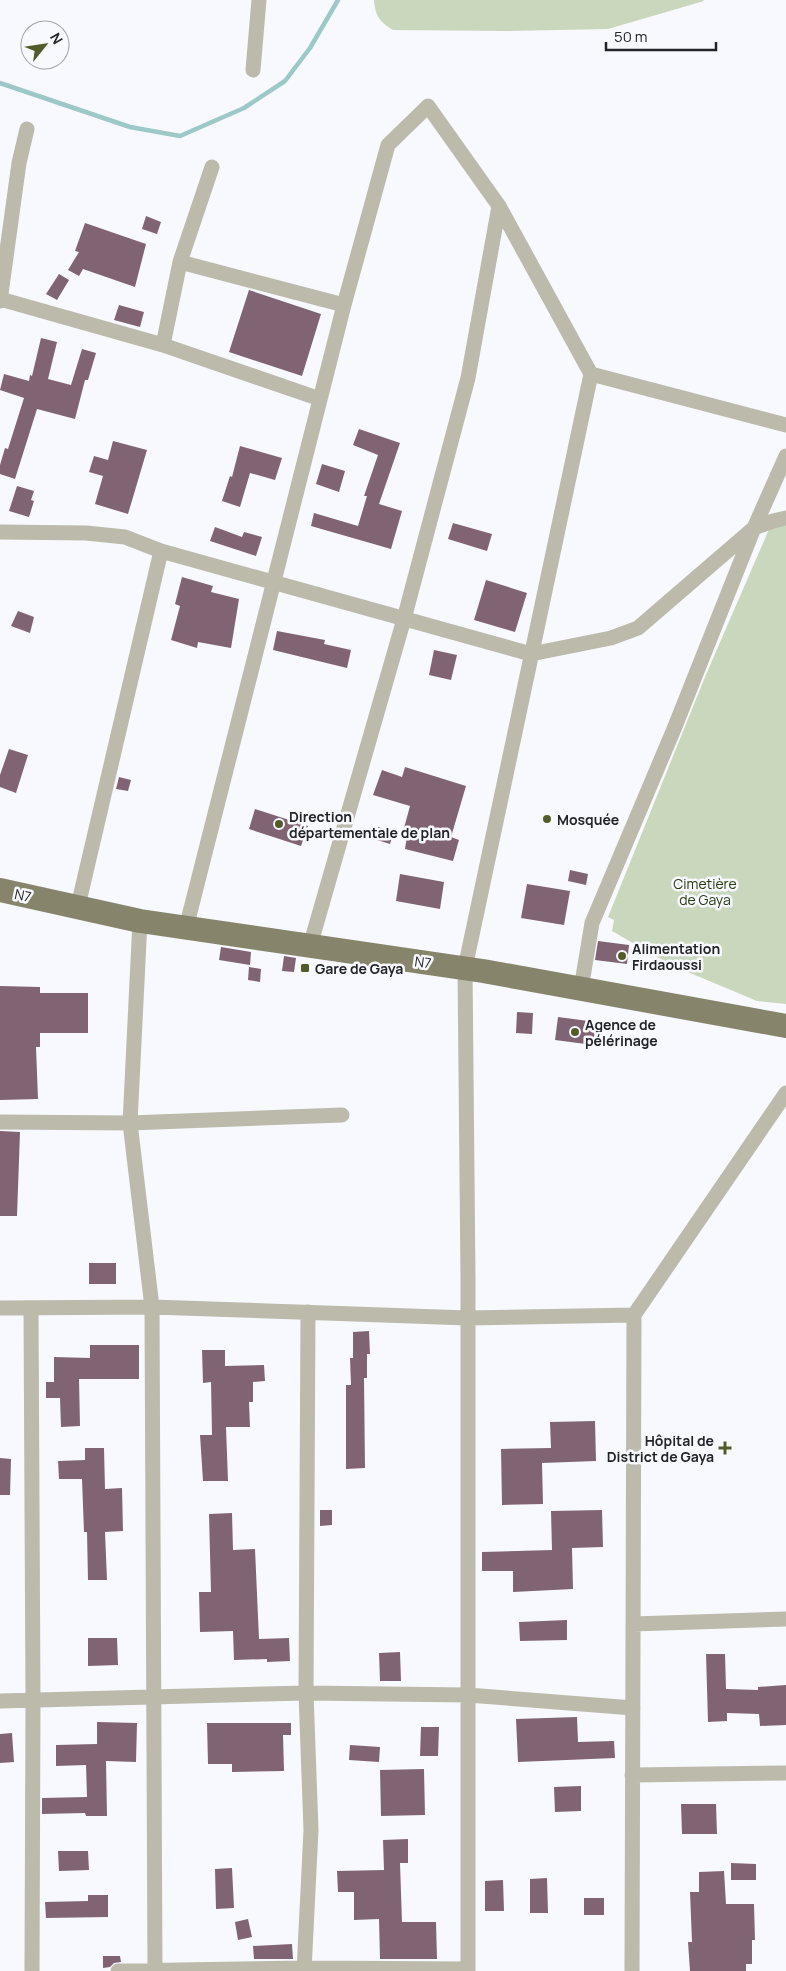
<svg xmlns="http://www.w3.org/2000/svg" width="786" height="1971" viewBox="0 0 786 1971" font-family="Manrope,sans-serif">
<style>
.green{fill:#c9d7bd}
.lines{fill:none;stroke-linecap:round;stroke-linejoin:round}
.stream{stroke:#9dc8c8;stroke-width:4.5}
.building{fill:#816474}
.minor{stroke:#bbbaab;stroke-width:15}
.primary{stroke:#86846a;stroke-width:24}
.poi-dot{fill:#535b29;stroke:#f8f9fe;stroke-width:2}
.labels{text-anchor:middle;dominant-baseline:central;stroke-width:5;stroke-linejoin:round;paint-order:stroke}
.poi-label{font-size:14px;font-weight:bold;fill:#222428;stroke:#f8f9fe;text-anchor:start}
.park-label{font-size:14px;fill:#263c0e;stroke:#f8f9fe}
.street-label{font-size:14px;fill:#222428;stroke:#f8f9fe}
</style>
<rect width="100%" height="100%" fill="#f8f9fe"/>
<!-- green -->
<path class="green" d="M 374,0 L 703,0 L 704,1 L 608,29 L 504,31 L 393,30 C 380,22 375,16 374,0 Z
M 786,526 L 786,1004 L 757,1001 L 671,965 L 612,931 L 614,920 L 608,917 L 705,677 L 770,527 Z"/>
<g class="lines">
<!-- stream -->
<path class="stream" d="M 0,83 L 130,127 L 180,136 L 244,108 L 285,81 L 310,48 L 338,0"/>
</g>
<!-- building -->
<path class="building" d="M 146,216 L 161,222 L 157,234 L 142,229 Z
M 85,223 L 146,244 L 135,287 L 83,269 L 79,276 L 68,270 L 79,252 L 75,251 Z
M 59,274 L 69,280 L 57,300 L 46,294 Z
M 249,290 L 321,314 L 302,376 L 229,352 Z
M 119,305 L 144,312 L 140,327 L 114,320 Z
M 41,338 L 57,342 L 48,379 L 71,385 L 82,349 L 96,353 L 88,380 L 85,380 L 75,419 L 37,409 L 15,479 L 0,474 L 0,465 L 5,448 L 8,449 L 24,398 L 0,390 L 4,374 L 29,381 L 30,375 L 32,376 Z
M 359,429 L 400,443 L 379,504 L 402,511 L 391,549 L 311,526 L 314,513 L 358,526 L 367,496 L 364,496 L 378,455 L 353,445 Z
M 113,441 L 147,450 L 128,514 L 95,504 L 103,476 L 89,472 L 94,456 L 108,460 Z
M 240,446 L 282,458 L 275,480 L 250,473 L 240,507 L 222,501 L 230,476 L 232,477 Z
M 322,464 L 345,471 L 339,492 L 316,484 Z
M 17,486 L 34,491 L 31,500 L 34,501 L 29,517 L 9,511 Z
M 453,523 L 492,534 L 487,551 L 448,539 Z
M 215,527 L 242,537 L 244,532 L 262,537 L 256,556 L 210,541 Z
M 182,577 L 213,586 L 211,592 L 239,599 L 231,648 L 198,642 L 197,648 L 171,640 L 180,606 L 175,604 Z
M 486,580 L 527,593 L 515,632 L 474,620 Z
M 18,611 L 34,617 L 30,633 L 11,626 Z
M 277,631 L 325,640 L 324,644 L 351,650 L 347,668 L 273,650 Z
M 434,650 L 457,655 L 451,680 L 429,675 Z
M 9,749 L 28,755 L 16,793 L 0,787 L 0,775 Z
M 405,767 L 466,786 L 451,837 L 459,840 L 453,861 L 405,849 L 408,829 L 404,828 L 410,806 L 373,795 L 382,770 L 402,777 Z
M 119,777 L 131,780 L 128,791 L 116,789 Z
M 255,809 L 308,826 L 301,846 L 249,829 Z
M 378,827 L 394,831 L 390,844 L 374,839 Z
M 570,870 L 588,874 L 586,885 L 568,881 Z
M 400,874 L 444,882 L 440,909 L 396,901 Z
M 527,884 L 570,891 L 564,925 L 521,918 Z
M 598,941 L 629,945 L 627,964 L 595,960 Z
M 221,947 L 251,952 L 250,965 L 219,960 Z
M 284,956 L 296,958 L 294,972 L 282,971 Z
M 249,967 L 261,969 L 260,982 L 248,980 Z
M 0,986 L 40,987 L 40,993 L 88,993 L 88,1033 L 40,1033 L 40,1047 L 36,1047 L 38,1099 L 0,1100 Z
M 517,1012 L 533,1013 L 532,1034 L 516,1033 Z
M 558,1017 L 596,1022 L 593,1045 L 555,1040 Z
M 0,1131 L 20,1132 L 17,1216 L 0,1216 Z
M 89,1263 L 116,1263 L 116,1284 L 89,1284 Z
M 369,1331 L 370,1354 L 367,1354 L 367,1378 L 364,1378 L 365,1468 L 346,1469 L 346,1385 L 351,1385 L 350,1358 L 353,1358 L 353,1332 Z
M 90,1345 L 139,1345 L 139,1379 L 79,1379 L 80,1426 L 61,1427 L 60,1398 L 46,1398 L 46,1382 L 54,1382 L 54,1357 L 90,1358 Z
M 202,1350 L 225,1350 L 225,1366 L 264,1365 L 265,1381 L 253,1382 L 253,1402 L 249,1402 L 250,1427 L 226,1427 L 228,1481 L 203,1481 L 200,1435 L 212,1435 L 211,1382 L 203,1383 Z
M 595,1421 L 596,1461 L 542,1463 L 543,1504 L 502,1505 L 501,1449 L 551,1448 L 550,1422 Z
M 85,1448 L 104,1448 L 105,1489 L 122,1488 L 123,1531 L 105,1532 L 107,1580 L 88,1580 L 87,1532 L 84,1532 L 82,1479 L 59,1479 L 58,1461 L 85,1460 Z
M 0,1458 L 11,1459 L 10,1495 L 0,1495 Z
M 320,1510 L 332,1510 L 332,1525 L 320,1526 Z
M 602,1510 L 603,1547 L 572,1548 L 573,1589 L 513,1592 L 513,1571 L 482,1571 L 482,1552 L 552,1550 L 551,1511 Z
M 232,1513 L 233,1550 L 255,1549 L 259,1639 L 289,1638 L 290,1661 L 267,1662 L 267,1659 L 234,1660 L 233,1631 L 200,1632 L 199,1592 L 211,1592 L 209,1514 Z
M 567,1620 L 567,1640 L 520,1641 L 519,1622 Z
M 88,1638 L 117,1638 L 118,1665 L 88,1666 Z
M 400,1652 L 401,1681 L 380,1681 L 379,1653 Z
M 706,1654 L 725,1654 L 726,1689 L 758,1690 L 758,1687 L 786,1685 L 786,1725 L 760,1726 L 759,1714 L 727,1713 L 727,1721 L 708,1722 Z
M 577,1717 L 578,1742 L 614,1741 L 615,1758 L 518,1762 L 516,1719 Z
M 97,1722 L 137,1723 L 136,1762 L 106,1761 L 107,1816 L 86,1816 L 85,1813 L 42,1814 L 42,1798 L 87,1797 L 86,1765 L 56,1766 L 56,1745 L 97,1744 Z
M 207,1723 L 291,1723 L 291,1735 L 283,1735 L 284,1771 L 232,1772 L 232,1764 L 208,1764 Z
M 421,1727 L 439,1727 L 438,1756 L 420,1756 Z
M 12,1733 L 14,1762 L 0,1763 L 0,1734 Z
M 350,1745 L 380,1747 L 379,1762 L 349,1760 Z
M 424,1769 L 425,1815 L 381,1816 L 380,1770 Z
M 581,1786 L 581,1811 L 555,1812 L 554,1787 Z
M 681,1804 L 716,1804 L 717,1834 L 682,1834 Z
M 408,1839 L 408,1863 L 400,1863 L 402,1922 L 436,1922 L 437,1959 L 380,1959 L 379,1919 L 354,1920 L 354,1892 L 338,1892 L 337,1871 L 384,1870 L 383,1840 Z
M 58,1851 L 88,1851 L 89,1870 L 59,1871 Z
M 731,1863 L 756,1864 L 756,1880 L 731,1880 Z
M 232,1868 L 234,1908 L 216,1909 L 215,1869 Z
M 724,1871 L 726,1904 L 754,1904 L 755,1940 L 752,1940 L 752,1964 L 746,1964 L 746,1971 L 690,1971 L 688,1942 L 692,1942 L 690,1892 L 699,1892 L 699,1872 Z
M 547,1878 L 548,1913 L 530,1913 L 530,1879 Z
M 503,1880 L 504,1911 L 485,1911 L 485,1881 Z
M 88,1895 L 108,1895 L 108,1917 L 46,1918 L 45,1902 L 88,1901 Z
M 584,1898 L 604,1898 L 604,1915 L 584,1915 Z
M 248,1919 L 252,1937 L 238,1940 L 235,1922 Z
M 292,1944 L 293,1959 L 254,1959 L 253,1946 Z
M 103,1956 L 120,1956 L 121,1962 L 114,1963 L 110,1967 L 103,1968 Z"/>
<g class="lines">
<!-- minor -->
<path class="minor" d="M 253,70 L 259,0
M 180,262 L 344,305
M 0,299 L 163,345 L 320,399
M 0,301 L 19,163 L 27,129
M 163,345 L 180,262 L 212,167
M 591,374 L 786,425
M 0,532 L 86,533 L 125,537 L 161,551 L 531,654 L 611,638 L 638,628 L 754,528 L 773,521 L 786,518
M 78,906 L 161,551
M 140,921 L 130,1123 L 152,1307 L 155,1971
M 186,928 L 344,305 L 388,145 L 428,106 L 499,206 L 591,374 L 465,968 L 468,1279 L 468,1971
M 310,946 L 404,619 L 468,378 L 499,206
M 581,989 L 592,923 L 674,729 L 754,528 L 786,456
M 0,1122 L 130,1123 L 342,1115
M 0,1308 L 152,1307 L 468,1318 L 634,1315
M 31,1308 L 33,1700 L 32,1971
M 633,1624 L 786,1619
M 0,1701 L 306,1693 L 468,1695 L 633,1708
M 632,1775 L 786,1773
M 118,1971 L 304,1968 L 468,1969
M 304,1971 L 311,1830 L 306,1693 L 308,1312
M 632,1971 L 634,1315 L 786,1093"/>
<!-- primary -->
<path class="primary" d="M 0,890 L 140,921 L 483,971 L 786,1026"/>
</g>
<!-- markers -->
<g class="poi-dot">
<circle cx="547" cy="819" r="5"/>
<circle cx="279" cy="824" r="5"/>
<circle cx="622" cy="956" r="5"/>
<rect x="300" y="963" width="10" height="10" rx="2.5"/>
<circle cx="575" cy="1032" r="5"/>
<path d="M722.5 1440.5h5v5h5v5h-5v5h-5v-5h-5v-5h5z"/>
</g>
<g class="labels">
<!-- poi labels -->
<g class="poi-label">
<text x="289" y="816">Direction<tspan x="289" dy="16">départementale de plan</tspan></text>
<text x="557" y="819">Mosquée</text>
<text x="632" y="948">Alimentation<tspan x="632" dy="16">Firdaoussi</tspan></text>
<text x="315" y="968">Gare de Gaya</text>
<text x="585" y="1024">Agence de<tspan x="585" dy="16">pélérinage</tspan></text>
<text x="714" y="1440" text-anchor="end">Hôpital de<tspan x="714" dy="16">District de Gaya</tspan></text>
</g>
<!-- park labels -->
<g class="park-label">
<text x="705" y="883">Cimetière<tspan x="705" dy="16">de Gaya</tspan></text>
</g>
<!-- street labels -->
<g class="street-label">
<text transform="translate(23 895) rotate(12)">N7</text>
<text transform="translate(423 962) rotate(8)">N7</text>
</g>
</g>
<!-- north arrow -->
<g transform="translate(45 45) rotate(60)"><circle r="24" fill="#f8f9fe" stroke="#a2a4a8"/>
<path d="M0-4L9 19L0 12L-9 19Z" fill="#535b29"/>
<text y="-8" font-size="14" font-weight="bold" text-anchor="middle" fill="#222428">N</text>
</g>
<!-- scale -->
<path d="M606 42v8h110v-8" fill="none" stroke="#222428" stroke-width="2.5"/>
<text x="614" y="42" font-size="15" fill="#222428" stroke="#f8f9fe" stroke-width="4" paint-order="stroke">50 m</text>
</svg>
